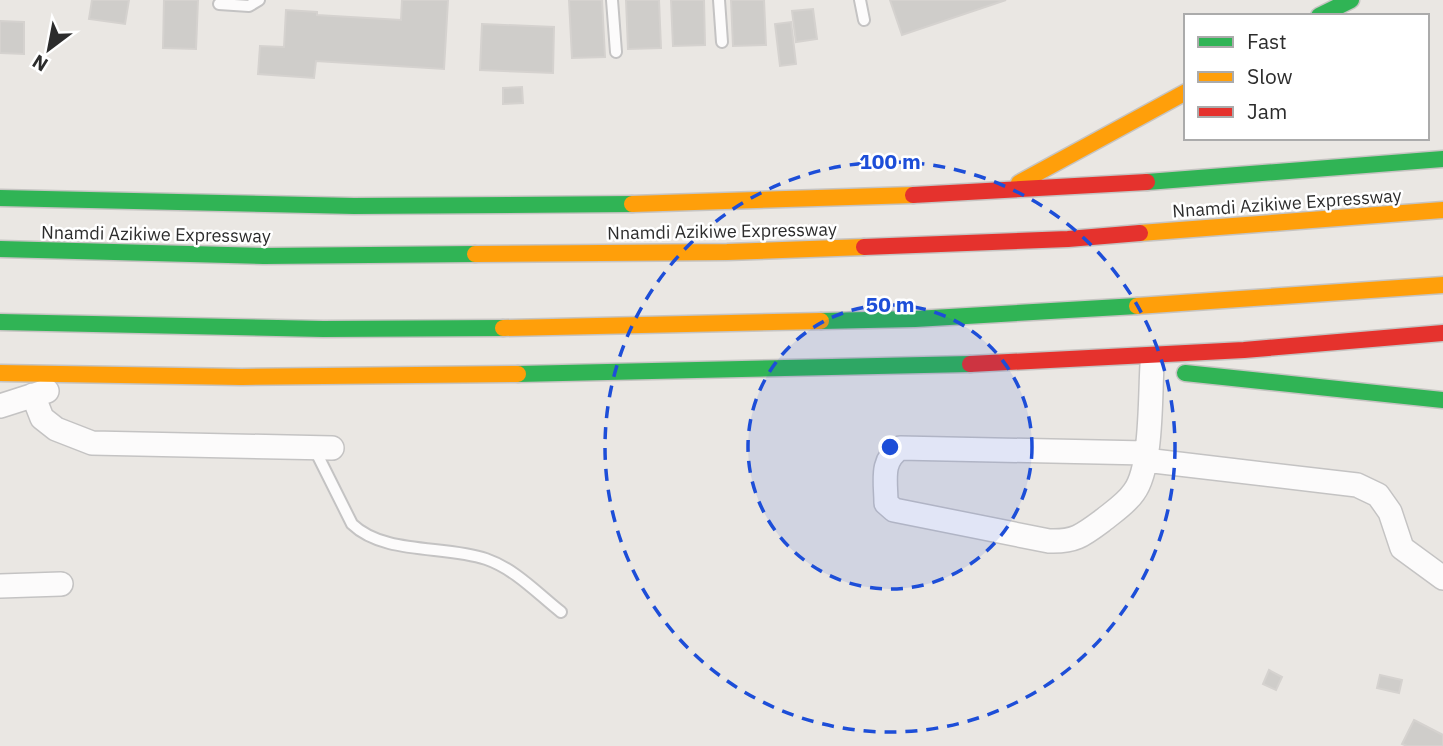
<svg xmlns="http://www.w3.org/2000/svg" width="1443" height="746" viewBox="0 0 1443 746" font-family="'IBM Plex Sans',sans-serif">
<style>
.building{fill:#cfcdca;stroke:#d5d2cf;stroke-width:2}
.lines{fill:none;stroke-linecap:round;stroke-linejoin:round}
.lane-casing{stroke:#c4c3c3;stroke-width:14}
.street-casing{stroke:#c4c3c3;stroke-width:26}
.fast-casing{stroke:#c6c4c2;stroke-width:19}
.slow-casing{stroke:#c6c4c2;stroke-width:19}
.jam-casing{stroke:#c6c4c2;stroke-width:19}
.lane{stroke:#fcfbfb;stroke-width:10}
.street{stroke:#fcfbfb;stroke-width:23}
.fast{stroke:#30b455;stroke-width:16}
.slow{stroke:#ff9f0a;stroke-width:16}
.jam{stroke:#e5322d;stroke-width:16}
.ring{fill:none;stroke:#1d4ed8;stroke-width:3.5;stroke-dasharray:12 9}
.labels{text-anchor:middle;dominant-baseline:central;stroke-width:5;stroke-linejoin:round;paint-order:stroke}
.street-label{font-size:18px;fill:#2c2c2c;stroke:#fff}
.centre{fill:#1d4ed8;stroke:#fff;stroke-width:3.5}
.ring-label{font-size:21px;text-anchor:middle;font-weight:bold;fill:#1d4ed8;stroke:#fff;stroke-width:5;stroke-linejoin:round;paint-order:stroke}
</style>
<rect width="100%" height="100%" fill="#eae7e3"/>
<!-- building -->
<path class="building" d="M 92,0 L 129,0 L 125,24 L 89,19 Z
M 164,0 L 198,0 L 196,49 L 163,48 Z
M 402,0 L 448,0 L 444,69 L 316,61 L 314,78 L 258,74 L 260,46 L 284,47 L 286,10 L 317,12 L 317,15 L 401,20 Z
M 569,0 L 602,0 L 605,57 L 572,58 Z
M 626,0 L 659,0 L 661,48 L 628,49 Z
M 671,0 L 704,0 L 705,45 L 673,46 Z
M 731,0 L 764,0 L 766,45 L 733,46 Z
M 890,0 L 1006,0 L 902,35 Z
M 813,9 L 817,39 L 796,42 L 792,11 Z
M 0,21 L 24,22 L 24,54 L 0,53 Z
M 791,22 L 796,64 L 780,66 L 775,24 Z
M 482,24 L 554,27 L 553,73 L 480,70 Z
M 522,87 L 523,103 L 503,104 L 503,88 Z
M 1269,670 L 1282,677 L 1276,690 L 1263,684 Z
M 1380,675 L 1402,680 L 1399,693 L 1377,688 Z
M 1414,720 L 1443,735 L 1443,746 L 1407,746 L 1402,744 Z"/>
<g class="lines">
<defs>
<path id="lane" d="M 612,0 L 616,52
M 719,0 L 722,42
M 860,0 L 864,20
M 219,4 L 249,6 L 259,0
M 314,448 L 352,524 C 384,555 445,545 486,559 C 515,569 537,593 561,612"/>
<path id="street" d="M 33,395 L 42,418 L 56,429 L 92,443 L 332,448
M 0,406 L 47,391
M 1146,453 L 900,448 C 880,461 886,481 886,503 L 894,510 L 1049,541 C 1074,542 1082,536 1102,521 C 1113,512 1126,504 1134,492 C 1152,468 1150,397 1152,365
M 1145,460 L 1357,485 L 1378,495 L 1390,512 L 1402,548 L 1443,578
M 0,586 L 61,584"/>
<path id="fast" d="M 1319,16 L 1351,0
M 1147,182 L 1443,159
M 0,198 L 354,206 L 632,204
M 0,249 L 264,256 L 475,254
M 821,321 L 915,319 L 1137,306
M 0,322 L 323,329 L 503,328
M 1185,373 L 1443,400
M 518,374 L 970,364"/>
<path id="slow" d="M 1019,183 L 1186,92
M 632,204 L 913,195
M 1140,233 L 1443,210
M 475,254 L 727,252 L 864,247
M 1137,306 L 1443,285
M 503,328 L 821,321
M 0,373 L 242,377 L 518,374"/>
<path id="jam" d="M 913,195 L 1147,182
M 864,247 L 1068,239 L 1140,233
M 970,364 L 1244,350 L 1443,333"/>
</defs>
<!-- lane casing -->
<use href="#lane" class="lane-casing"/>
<!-- street casing -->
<use href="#street" class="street-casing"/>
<!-- fast casing -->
<use href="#fast" class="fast-casing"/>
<!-- slow casing -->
<use href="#slow" class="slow-casing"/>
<!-- jam casing -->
<use href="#jam" class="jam-casing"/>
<!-- lane -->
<use href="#lane" class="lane"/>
<!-- street -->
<use href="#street" class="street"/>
<!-- fast -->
<use href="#fast" class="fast"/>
<!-- slow -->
<use href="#slow" class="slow"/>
<!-- jam -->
<use href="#jam" class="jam"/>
</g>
<!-- distance rings -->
<circle cx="890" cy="447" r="142" fill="#1d4ed8" fill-opacity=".12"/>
<g class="ring">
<circle cx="890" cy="447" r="142"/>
<circle cx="890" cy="447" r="285"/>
</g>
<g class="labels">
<!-- street labels -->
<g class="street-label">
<text transform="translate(1287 203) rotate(-4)">Nnamdi Azikiwe Expressway</text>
<text transform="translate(722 231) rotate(-1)">Nnamdi Azikiwe Expressway</text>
<text transform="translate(156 234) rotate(1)">Nnamdi Azikiwe Expressway</text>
</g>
</g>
<circle cx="890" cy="447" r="10" class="centre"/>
<g class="ring-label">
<text x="890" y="169">100 m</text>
<text x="890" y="312">50 m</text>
</g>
<!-- legend -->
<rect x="1184" y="14" width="245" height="126" fill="#ffffff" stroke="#ababab" stroke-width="2"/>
<rect x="1198" y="37" width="35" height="10" fill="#30b455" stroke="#ababab" stroke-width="2"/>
<text x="1247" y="49" font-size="21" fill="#2c2c2c">Fast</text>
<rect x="1198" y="72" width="35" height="10" fill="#ff9f0a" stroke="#ababab" stroke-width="2"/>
<text x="1247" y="84" font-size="21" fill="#2c2c2c">Slow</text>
<rect x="1198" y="107" width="35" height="10" fill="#e5322d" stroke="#ababab" stroke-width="2"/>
<text x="1247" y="119" font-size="21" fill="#2c2c2c">Jam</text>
<!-- north arrow -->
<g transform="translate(49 49) rotate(212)" stroke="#ffffff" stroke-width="5" paint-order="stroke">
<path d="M0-5L12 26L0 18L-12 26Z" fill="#2c2c2c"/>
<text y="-10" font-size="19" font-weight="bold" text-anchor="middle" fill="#2c2c2c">N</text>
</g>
</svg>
